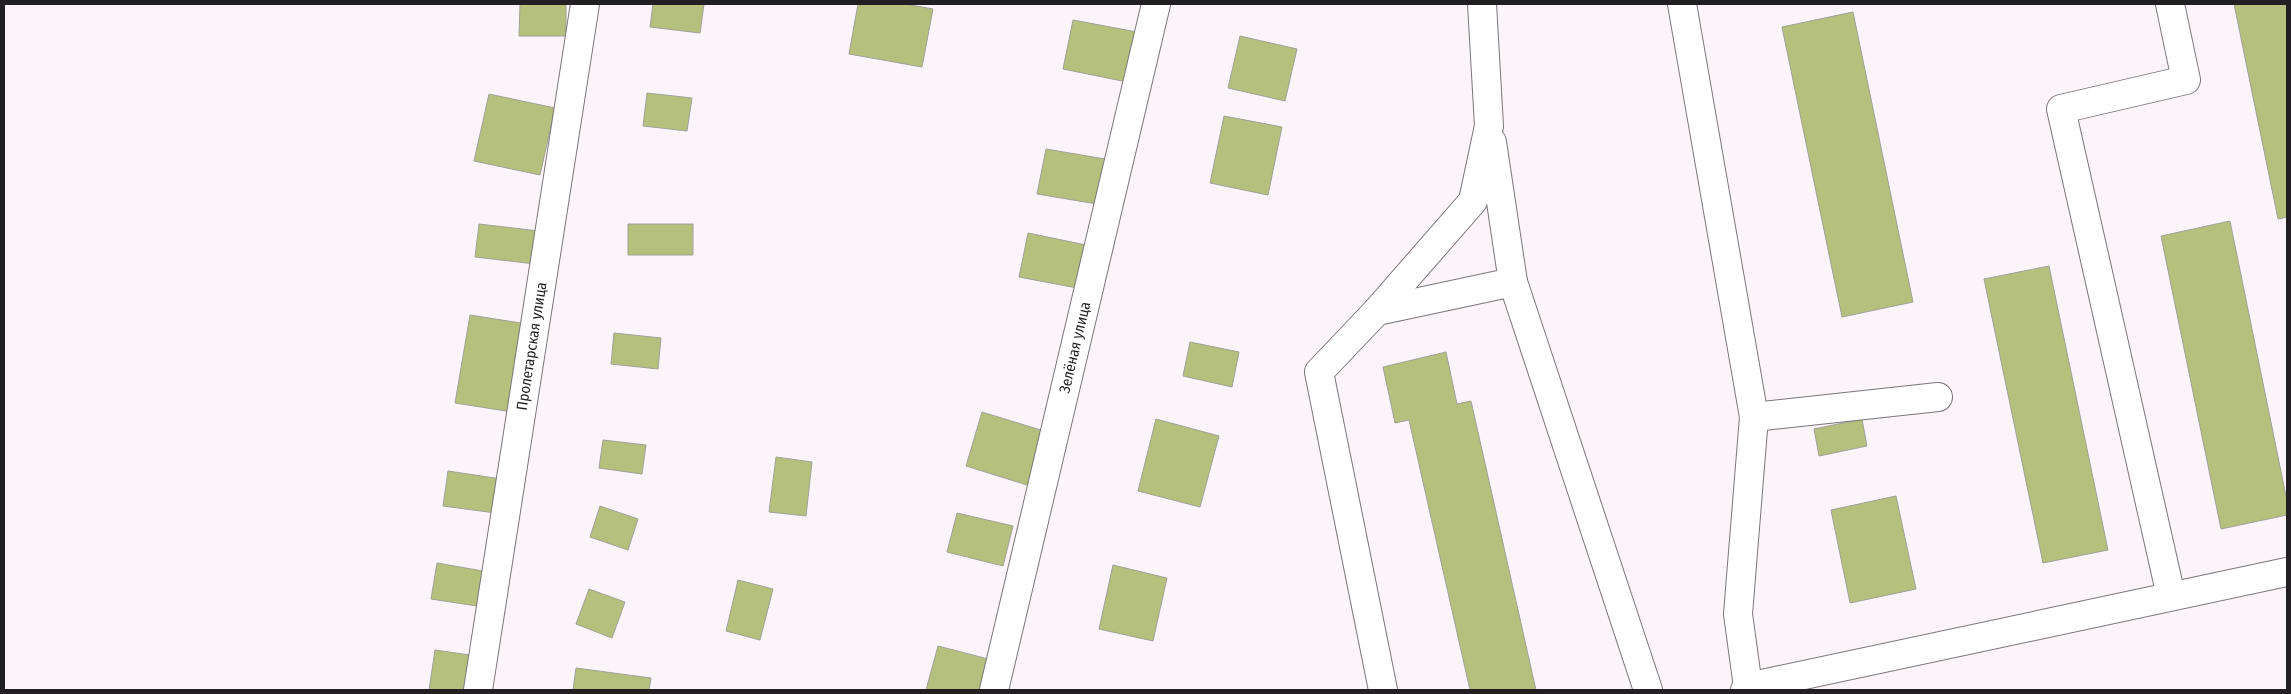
<svg xmlns="http://www.w3.org/2000/svg" width="2291" height="694" viewBox="0 0 2291 694" font-family="'Fira Sans Condensed',sans-serif">
<style>
.building{fill:#b5c07c;stroke:#a0a29a}
.lines{fill:none;stroke-linecap:round;stroke-linejoin:round}
.minor-casing{stroke:#7b7579;stroke-width:30}
.minor{stroke:#fff;stroke-width:28}
.labels{text-anchor:middle;dominant-baseline:central;stroke-width:4.5;stroke-linejoin:round;paint-order:stroke}
.street-label{font-size:15px;fill:#211f21;stroke:#fff}
</style>
<rect width="100%" height="100%" fill="#fbf4f9"/>
<!-- building -->
<path class="building" d="M 520,4 L 566,4 L 566,36 L 519,36 Z
M 653,4 L 704,4 L 700,33 L 650,27 Z
M 858,4 L 905,4 L 933,9 L 922,67 L 849,54 Z
M 2234,4 L 2287,4 L 2287,217 L 2278,219 Z
M 1853,12 L 1913,302 L 1842,317 L 1782,27 Z
M 1073,20 L 1142,33 L 1132,83 L 1063,69 Z
M 1240,36 L 1297,49 L 1285,101 L 1228,88 Z
M 647,93 L 692,98 L 687,131 L 643,126 Z
M 489,94 L 555,108 L 540,175 L 474,161 Z
M 1224,116 L 1282,127 L 1268,195 L 1210,183 Z
M 1046,149 L 1105,159 L 1097,204 L 1037,194 Z
M 2230,221 L 2287,501 L 2287,515 L 2221,529 L 2161,236 Z
M 479,224 L 539,231 L 535,264 L 475,257 Z
M 628,224 L 693,224 L 693,255 L 628,255 Z
M 1028,233 L 1086,245 L 1077,288 L 1019,277 Z
M 2049,266 L 2108,550 L 2043,563 L 1984,279 Z
M 470,315 L 527,324 L 512,412 L 455,403 Z
M 614,333 L 661,338 L 658,369 L 611,364 Z
M 1190,342 L 1239,352 L 1232,387 L 1183,376 Z
M 1446,352 L 1457,404 L 1471,401 L 1536,690 L 1470,690 L 1409,420 L 1395,423 L 1383,367 Z
M 982,412 L 1057,435 L 1040,489 L 966,466 Z
M 1156,419 L 1219,436 L 1200,507 L 1138,491 Z
M 1862,419 L 1867,446 L 1819,456 L 1814,429 Z
M 603,440 L 646,445 L 642,474 L 599,468 Z
M 776,457 L 812,462 L 806,516 L 769,512 Z
M 448,471 L 508,480 L 503,514 L 443,506 Z
M 1896,496 L 1916,589 L 1850,603 L 1831,510 Z
M 600,506 L 638,519 L 628,550 L 590,537 Z
M 957,513 L 1013,526 L 1003,566 L 947,552 Z
M 437,563 L 483,571 L 477,606 L 431,599 Z
M 1113,565 L 1167,578 L 1153,641 L 1099,629 Z
M 738,580 L 773,589 L 760,640 L 726,631 Z
M 589,589 L 625,602 L 612,638 L 576,624 Z
M 938,646 L 992,660 L 984,690 L 926,690 Z
M 435,650 L 484,657 L 479,690 L 429,690 Z
M 576,668 L 651,678 L 649,690 L 573,690 Z"/>
<g class="lines">
<defs>
<g id="minor">
<path d="M 1682,4 L 1754,417 L 1738,614 L 1748,687"/>
<path d="M 2170,4 L 2186,80 L 2061,109 L 2171,596"/>
<path d="M 1492,142 L 1513,282"/>
<path d="M 1377,311 L 1473,201 L 1489,126 L 1482,4"/>
<path d="M 1754,417 L 1938,397"/>
<path id="s1" d="M 478,690 L 585,4"/>
<path id="s2" d="M 994,690 L 1156,4"/>
<path d="M 1383,690 L 1319,372 L 1377,311 L 1513,282 L 1648,690"/>
<path d="M 1745,690 L 1748,687 L 2287,572"/>
</g>
</defs>
<!-- minor casing -->
<use href="#minor" class="minor-casing"/>
<!-- minor -->
<use href="#minor" class="minor"/>
</g>
<g class="labels">
<!-- street labels -->
<g class="street-label">
<text stroke="none"><textPath href="#s1" startOffset="348">Пролетарская улица</textPath></text>
<text stroke="none"><textPath href="#s2" startOffset="352">Зелёная улица</textPath></text>
</g>
</g>
<!-- border -->
<rect width="2291" height="694" fill="none" stroke="#211f21" stroke-width="10"/>
</svg>
